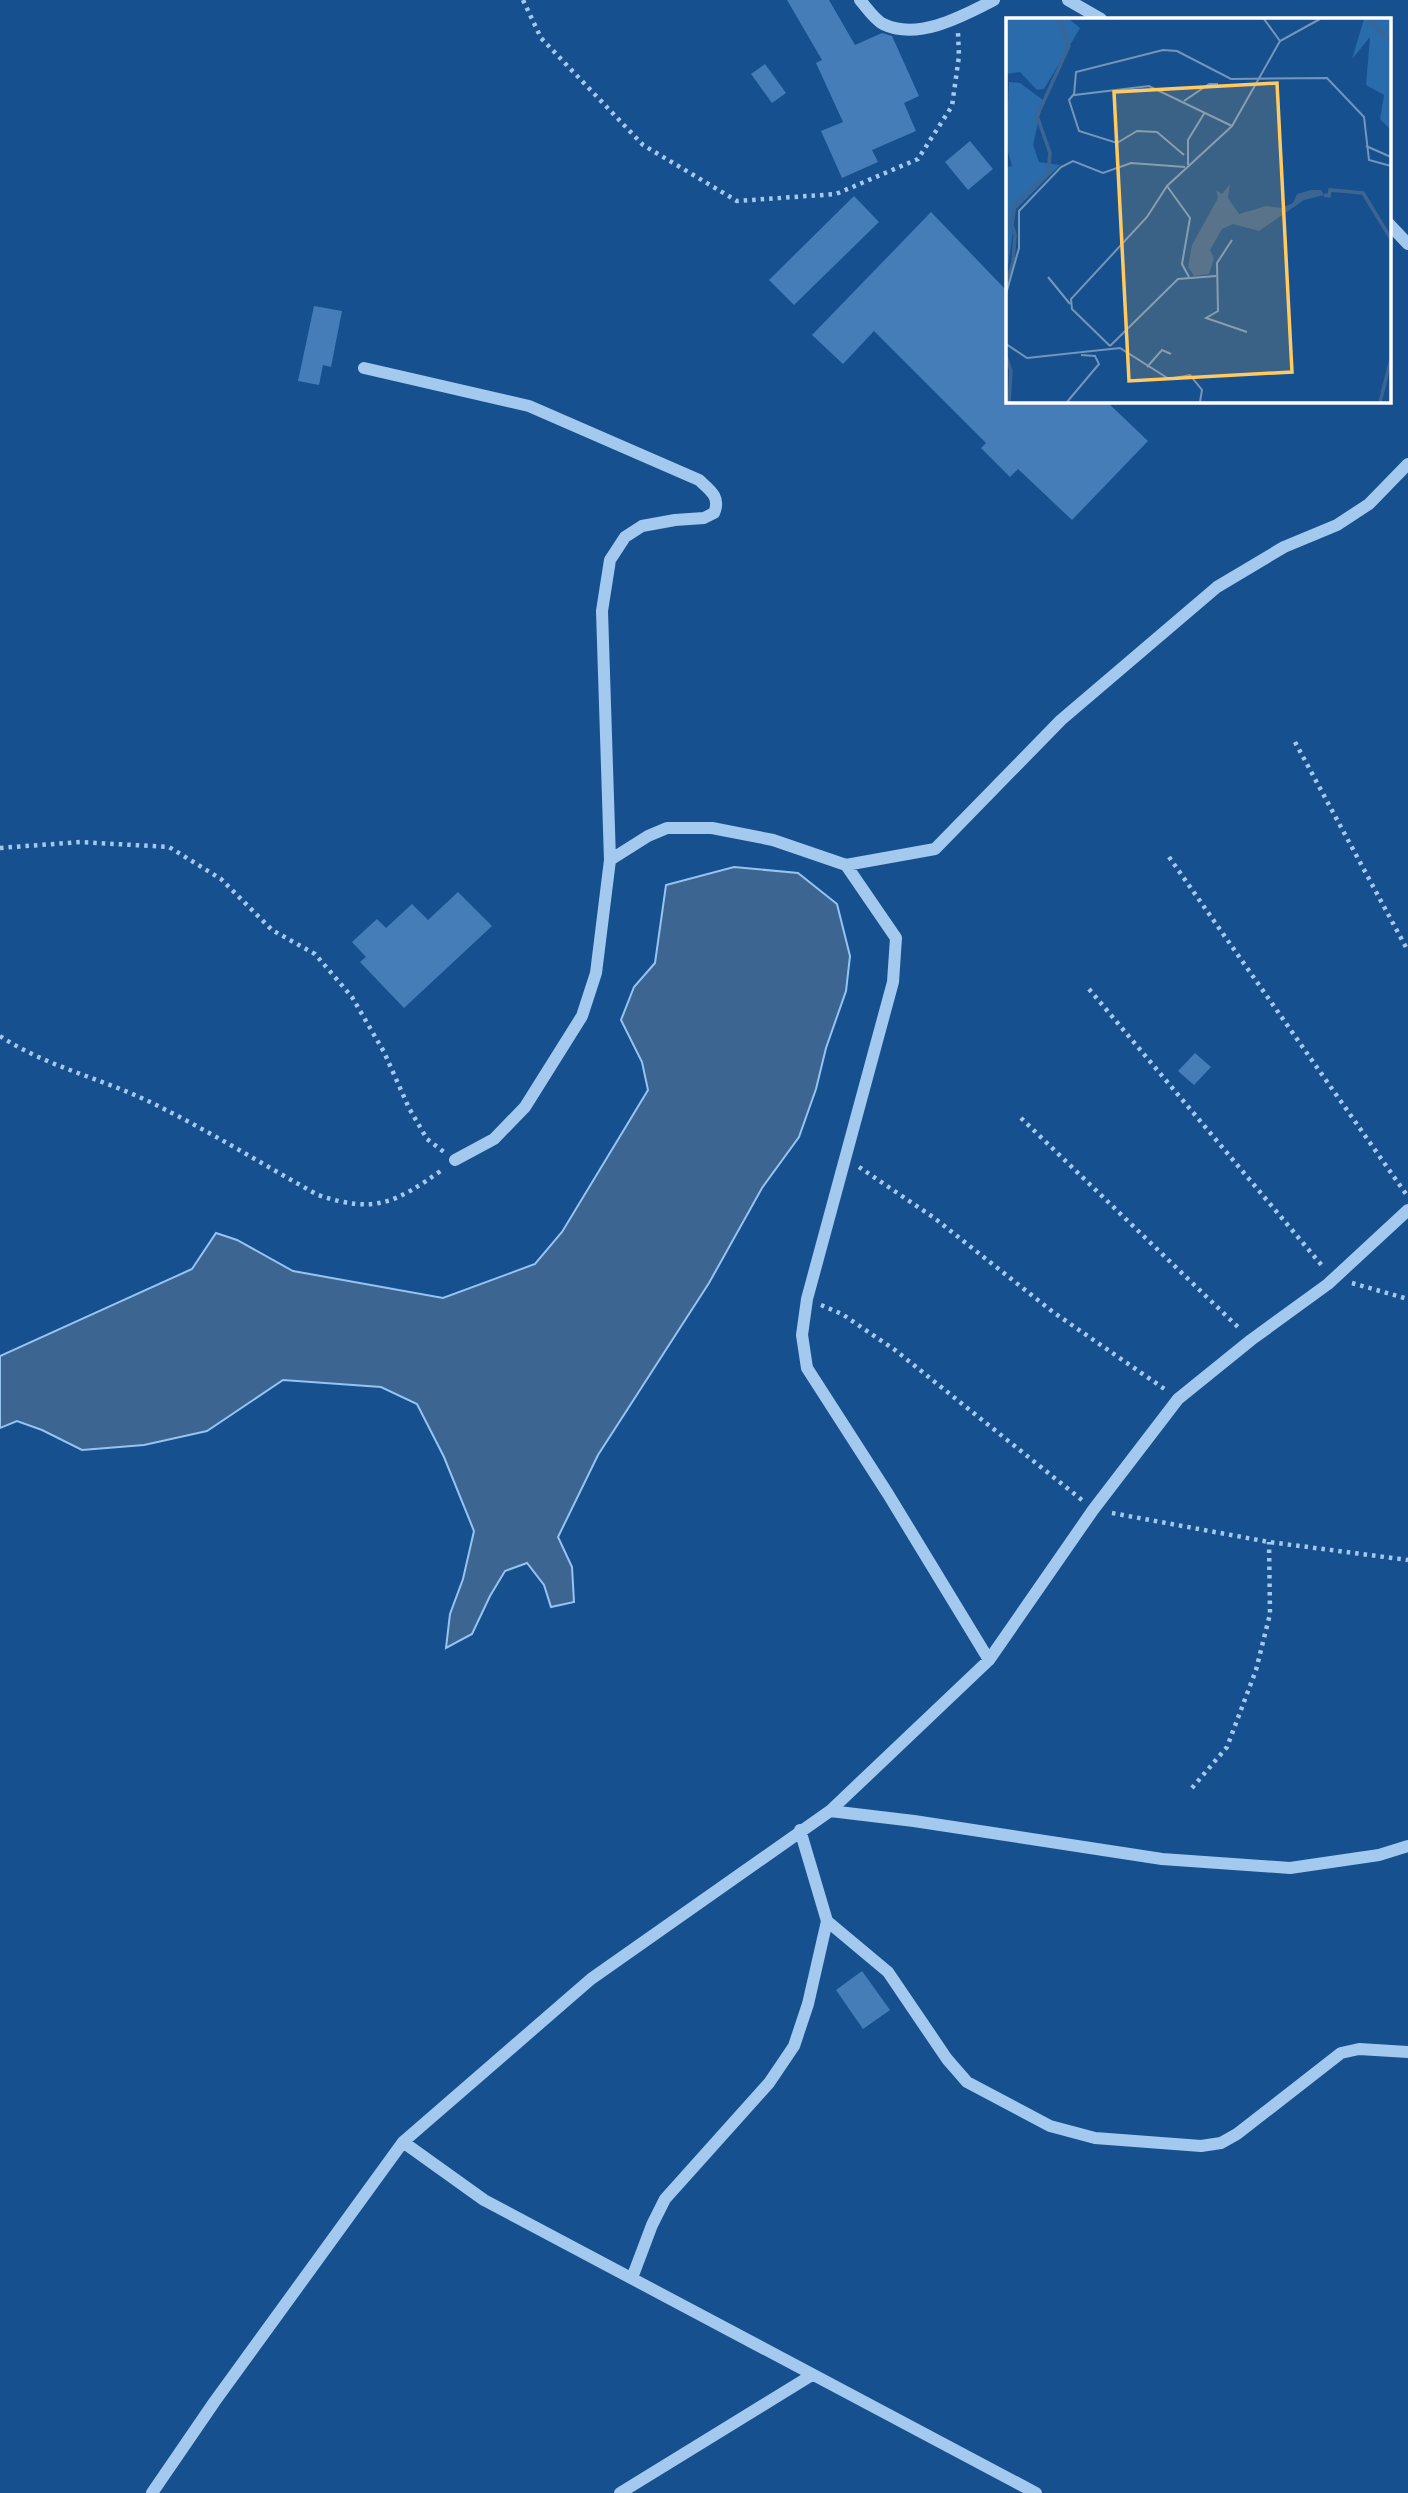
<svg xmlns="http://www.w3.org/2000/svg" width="1408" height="2493" viewBox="0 0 1408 2493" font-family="'PT Sans Narrow',sans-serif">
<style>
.water{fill:#3c6592;stroke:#95c4f2;stroke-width:2}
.building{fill:#447db8}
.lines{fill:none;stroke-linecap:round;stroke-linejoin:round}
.path{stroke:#a3c9ef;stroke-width:4.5;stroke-dasharray:3.5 5;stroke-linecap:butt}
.minor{stroke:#a3c9ef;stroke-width:12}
.inset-river{fill:none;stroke:#3c6592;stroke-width:3.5}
.inset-road{fill:none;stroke:#7496bb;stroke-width:2}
.view{fill:#ffca61;fill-opacity:0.15;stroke:#ffca61;stroke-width:3.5}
.inset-edge{fill:none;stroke:#fff;stroke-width:3.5}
</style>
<rect width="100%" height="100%" fill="#17508e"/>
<!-- water -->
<path class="water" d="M 734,867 L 798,873 L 837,904 L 850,956 L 846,991 L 826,1048 L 816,1089 L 799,1137 L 762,1188 L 709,1283 L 598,1455 L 558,1537 L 572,1567 L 574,1602 L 551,1607 L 544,1585 L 527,1563 L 505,1571 L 490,1596 L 472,1634 L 446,1648 L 450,1614 L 463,1579 L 474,1531 L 444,1457 L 417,1404 L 381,1387 L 283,1380 L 207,1431 L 144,1445 L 82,1450 L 42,1430 L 17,1421 L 0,1428 L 0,1356 L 192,1269 L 216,1233 L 237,1240 L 293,1271 L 443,1298 L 535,1264 L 562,1232 L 648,1090 L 642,1062 L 621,1020 L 634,987 L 655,963 L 666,885 Z"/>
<!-- building -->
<path class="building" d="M 787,0 L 829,0 L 855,45 L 882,33 L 892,36 L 919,96 L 904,103 L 916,131 L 872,150 L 878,162 L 842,178 L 821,131 L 843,122 L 816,63 L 822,60 Z
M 765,64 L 786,93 L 772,103 L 751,74 Z
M 970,141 L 993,169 L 968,190 L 945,162 Z
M 854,196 L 879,222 L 794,305 L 769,280 Z
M 931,212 L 1007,291 L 1007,401 L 1106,401 L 1148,441 L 1072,520 L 1018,469 L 1010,477 L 981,448 L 986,443 L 874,331 L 843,364 L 812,335 Z
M 314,306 L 342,311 L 331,367 L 323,365 L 319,385 L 298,381 Z
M 458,892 L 492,926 L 404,1008 L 360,962 L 366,957 L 352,942 L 377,919 L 386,928 L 412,904 L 428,920 Z
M 1195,1053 L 1211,1067 L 1194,1085 L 1178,1071 Z
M 862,1971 L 890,2010 L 863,2029 L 836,1990 Z"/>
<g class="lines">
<!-- path -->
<path class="path" d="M 523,0 L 541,38 L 643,145 L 737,201 L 836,194 L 918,159 L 952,106 L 959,56 L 958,33
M 1295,742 L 1408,951
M 0,848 L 80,842 L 169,847 L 221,879 L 272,930 L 315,954 L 352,997 L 384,1052 L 409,1108 L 427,1139 L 444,1152
M 1169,857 L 1406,1194
M 1089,989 L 1324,1268
M 0,1036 C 45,1066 100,1078 148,1101 C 206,1129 262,1164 318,1195 C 375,1214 395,1203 442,1170
M 1021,1118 L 1240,1329
M 859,1167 L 933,1217 L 1053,1312 L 1166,1390
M 1352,1283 L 1408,1299
M 821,1305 L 842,1314 L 895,1350 L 1082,1500
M 1112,1513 L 1269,1542 L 1408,1560
M 1192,1788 L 1227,1747 L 1256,1670 L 1270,1614 L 1269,1542"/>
<!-- minor -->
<path class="minor" d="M 860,0 C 867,8 874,19 883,24 C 918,41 963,16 994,0
M 1068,0 L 1101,19
M 1389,224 L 1408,244
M 364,368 L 529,406 L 699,480 C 710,490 721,497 714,513 L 704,518 L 675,520 L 642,526 L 625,537 L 610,560 L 602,611 L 610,860 L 596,973 L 582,1016 L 525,1107 L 494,1139 L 455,1160
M 610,860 L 648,836 L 667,828 L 712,828 L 773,840 L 846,865 L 935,849 L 1061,720 L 1217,587 L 1284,547 L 1337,525 L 1369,504 L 1408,464
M 846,865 L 896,938 L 893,982 L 807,1299 L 802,1335 L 807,1368 L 888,1494 L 989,1660
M 830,1811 L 914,1821 L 1162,1859 L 1290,1868 L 1379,1855 L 1408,1846
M 827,1921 L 888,1972 L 947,2059 L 967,2082 L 1050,2126 L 1095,2138 L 1201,2146 L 1221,2143 L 1237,2134 L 1341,2053 L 1359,2049 L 1408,2052
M 403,2142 L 484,2200 L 1036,2493
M 632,2278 L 652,2225 L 665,2199 L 769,2083 L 794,2046 L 808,2004 L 827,1921 L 800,1830
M 152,2493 L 215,2401 L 403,2142 L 591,1979 L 830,1811 L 989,1660 L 1093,1510 L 1178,1399 L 1251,1340 L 1328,1284 L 1408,1210
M 620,2493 L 812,2375"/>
</g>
<!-- overview -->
<g transform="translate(1006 18)">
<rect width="385" height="385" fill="#17508e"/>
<path d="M 0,1 L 63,1 L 74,10 L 38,71 L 31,72 L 14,54 L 0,56 ZM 358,1 L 384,1 L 385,112 L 374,101 L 378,77 L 360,67 L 364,19 L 346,41 ZM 3,64 L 14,65 L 37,82 L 27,127 L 33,144 L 54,147 L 10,191 L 0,264 L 0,149 L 6,148 L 0,127 Z" fill="#2a6bac"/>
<path d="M 224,166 L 222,180 L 233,196 L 260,188 L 275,190 L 287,185 L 291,176 L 305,172 L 315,172 L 318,177 L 298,182 L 253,213 L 227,206 L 216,211 L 204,232 L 208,240 L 203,256 L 188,258 L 182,249 L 186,227 L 212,180 L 210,172 L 216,176 Z" fill="#3c6592"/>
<path class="inset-river" d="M 364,3 L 385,24M 318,177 L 323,178 L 324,172 L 357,175 L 385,221M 0,266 L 7,244 L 9,217 L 5,203 L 9,186 L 42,156 L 44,135 L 31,98 L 63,28 L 53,1M 0,338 L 5,353 L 3,384M 374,384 L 385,341"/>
<path class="inset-road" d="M 258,1 L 274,23M 68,76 L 63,82 L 73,113 L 111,125 L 131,113 L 151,114 L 178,137M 178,83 L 203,66 L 212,66M 226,108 L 143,68 L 68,77 L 70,54 L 157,32 L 171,33 L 225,61 L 321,60 L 358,99 L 363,142 L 385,148M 360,128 L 385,139M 182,147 L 182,122 L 199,94M 161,168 L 184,200 L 176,246 L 183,259M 226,222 L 211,245 L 212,293 L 200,300 L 241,314M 42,259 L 64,286M 0,276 L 13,230 L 13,193 L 55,149 L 67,143 L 97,155 L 125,145 L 179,149M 0,326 L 21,340 L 114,330 L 163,361 L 184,357 L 196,372 L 194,384M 104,328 L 66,291 L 65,281 L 141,199 L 161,168 L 226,108 L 274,23 L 314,1M 104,328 L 172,261 L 210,258M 141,349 L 156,332 L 165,336M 61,384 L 93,346 L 89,338 L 75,337"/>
<path class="view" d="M 271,65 L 286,354 L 123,363 L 108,74 Z"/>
<rect width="385" height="385" class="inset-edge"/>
</g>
</svg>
